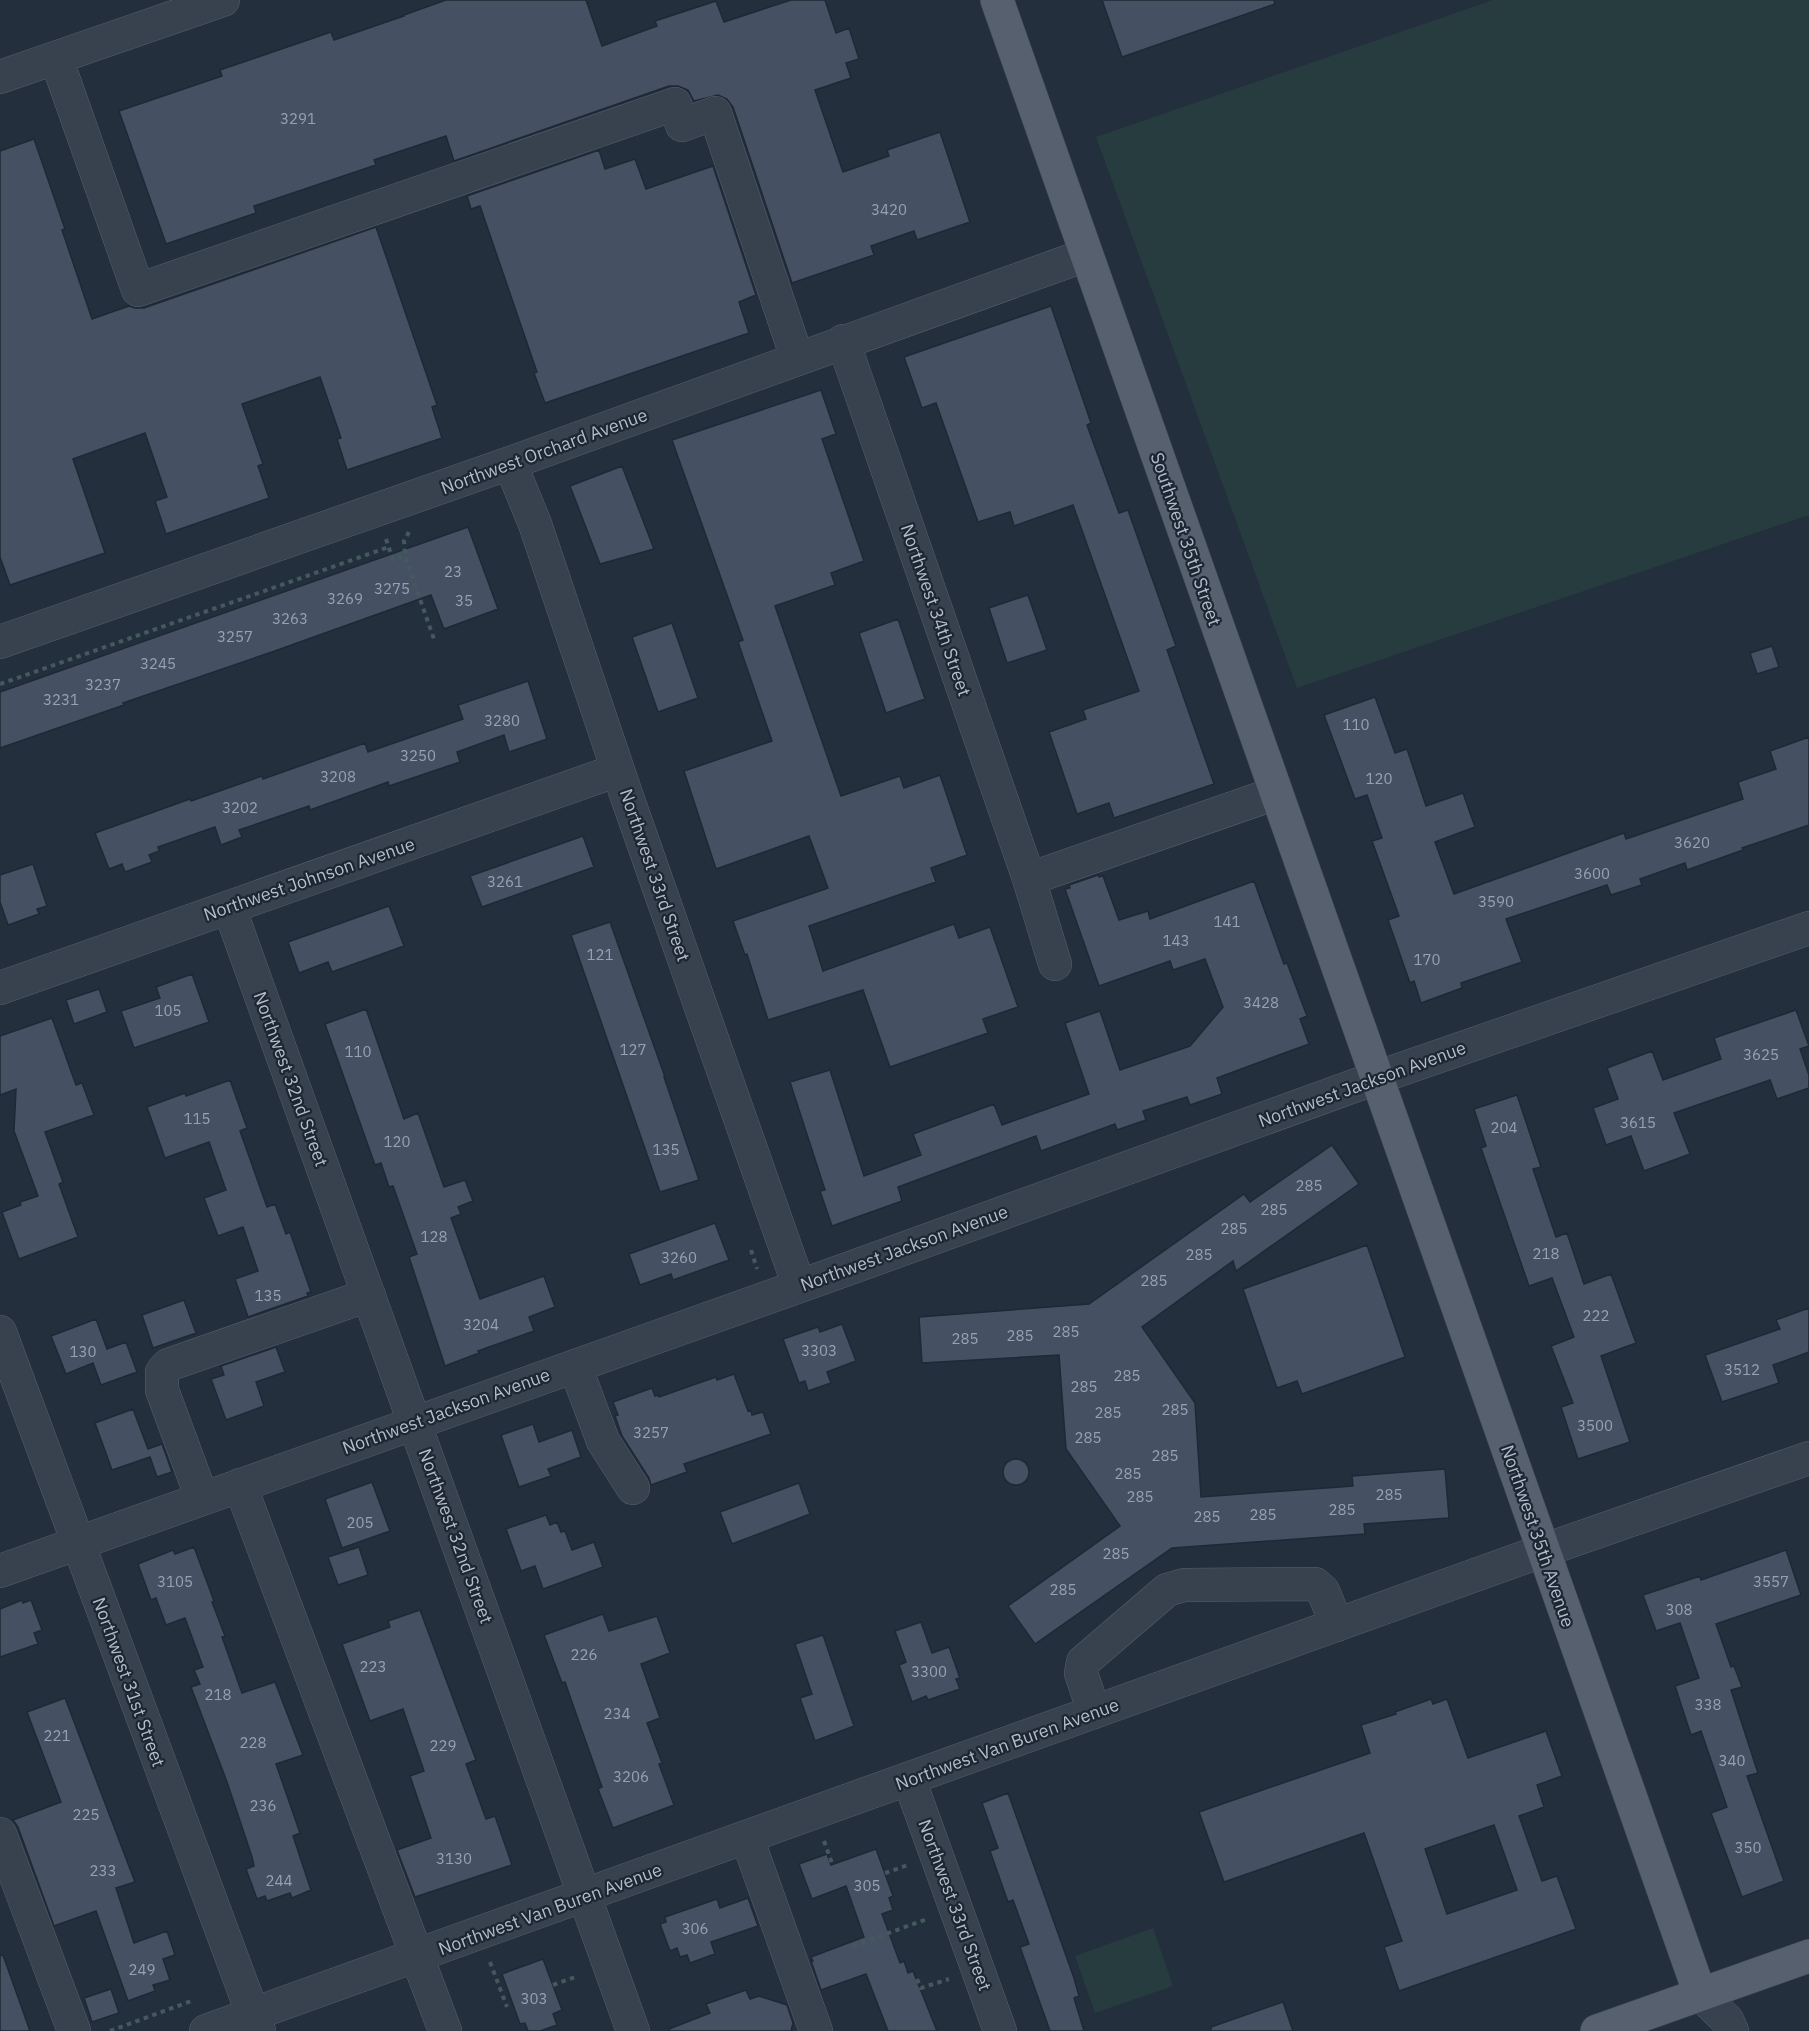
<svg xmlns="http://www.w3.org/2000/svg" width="1809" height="2031" viewBox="0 0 1809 2031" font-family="'IBM Plex Sans',sans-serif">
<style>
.green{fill:#263c3f}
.building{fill:#455162;stroke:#1f2835;stroke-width:1.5;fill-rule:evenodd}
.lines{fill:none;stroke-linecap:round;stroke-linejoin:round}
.minor-casing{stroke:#565f6c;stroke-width:34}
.major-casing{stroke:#414a57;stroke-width:34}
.path{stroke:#44595c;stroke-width:4;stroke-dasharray:4.5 4.5;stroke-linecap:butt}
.minor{stroke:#38414e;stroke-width:33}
.major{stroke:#56606e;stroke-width:33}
.labels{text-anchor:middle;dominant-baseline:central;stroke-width:4.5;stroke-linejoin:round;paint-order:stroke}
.number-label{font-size:15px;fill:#98a1af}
.street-label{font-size:18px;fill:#b4bcc9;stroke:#1d2633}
</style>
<rect width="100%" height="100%" fill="#242f3e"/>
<!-- green -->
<path class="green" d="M 1493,0 L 1809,0 L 1809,515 L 1297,688 L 1096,137 Z
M 1153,1928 L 1173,1986 L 1095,2013 L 1075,1956 Z"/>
<!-- building -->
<path class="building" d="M 446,0 L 586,0 L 602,46 L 657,26 L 655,21 L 716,1 L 724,22 L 791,0 L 825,0 L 836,33 L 849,28 L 859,59 L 846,63 L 851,78 L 815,90 L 843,172 L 889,156 L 887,150 L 940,132 L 970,222 L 917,240 L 914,231 L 871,246 L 874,255 L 792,283 L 733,107 L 727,99 L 718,95 L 694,101 L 688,90 L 678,86 L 669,86 L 454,161 L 446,136 L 374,160 L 376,165 L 254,206 L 256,213 L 166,244 L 119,111 L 222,76 L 220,70 L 331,32 L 334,40 L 404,16 L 404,15 Z
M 1102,0 L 1274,0 L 1275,4 L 1122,57 Z
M 34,139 L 65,229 L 62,230 L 92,319 L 129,306 L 135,308 L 144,308 L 376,227 L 437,405 L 432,407 L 442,438 L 347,470 L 337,439 L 341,438 L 320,377 L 242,404 L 263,464 L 258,466 L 269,498 L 166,534 L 155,501 L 167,497 L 145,433 L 73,459 L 105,553 L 10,585 L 0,557 L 0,151 Z
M 599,150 L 605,169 L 635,159 L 646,189 L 713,166 L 756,295 L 739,302 L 749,333 L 545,403 L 534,373 L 537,372 L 480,206 L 471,209 L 467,196 Z
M 1051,306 L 1091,423 L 1087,425 L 1119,513 L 1128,510 L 1176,646 L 1167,650 L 1214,784 L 1114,818 L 1109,803 L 1077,814 L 1049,732 L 1086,719 L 1083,710 L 1139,691 L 1073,505 L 1014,526 L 1010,512 L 978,522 L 936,403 L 922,408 L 904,357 Z
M 821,390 L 836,434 L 822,439 L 864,561 L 831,573 L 835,585 L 775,606 L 841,796 L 900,776 L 904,788 L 940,775 L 967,855 L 931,868 L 936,882 L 809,926 L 823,971 L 954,924 L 959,938 L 990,927 L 1018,1007 L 983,1019 L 988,1033 L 890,1067 L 863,990 L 768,1020 L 747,954 L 745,955 L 733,921 L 828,888 L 809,836 L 716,869 L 684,771 L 772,741 L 738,642 L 743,640 L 672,440 Z
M 622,466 L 654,549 L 600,564 L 570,486 Z
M 468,527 L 498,609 L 444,629 L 431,595 L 272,652 L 123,703 L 124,705 L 0,748 L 0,692 Z
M 1028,595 L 1047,650 L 1007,663 L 989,608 Z
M 898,619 L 925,699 L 886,713 L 859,633 Z
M 672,623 L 698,698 L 658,712 L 632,637 Z
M 1772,646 L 1779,667 L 1757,674 L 1750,653 Z
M 528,681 L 547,739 L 509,752 L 504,735 L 457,752 L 460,762 L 389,786 L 388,782 L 310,810 L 309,806 L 239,830 L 242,837 L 221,845 L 215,827 L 158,847 L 159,851 L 149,855 L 152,862 L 125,872 L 122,864 L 109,869 L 95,833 L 190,799 L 191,801 L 262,776 L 263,779 L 365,743 L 368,752 L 463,719 L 458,705 Z
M 1375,697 L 1395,753 L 1407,749 L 1426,806 L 1463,793 L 1475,827 L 1435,842 L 1454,894 L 1624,833 L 1626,839 L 1743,799 L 1738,782 L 1776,769 L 1770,751 L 1809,737 L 1809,825 L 1742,848 L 1743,850 L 1687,870 L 1685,863 L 1640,879 L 1642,885 L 1611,895 L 1607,885 L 1506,919 L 1522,962 L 1461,983 L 1462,988 L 1421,1003 L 1414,981 L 1410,983 L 1388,920 L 1399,916 L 1372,841 L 1382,838 L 1367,795 L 1355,799 L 1324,715 Z
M 583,836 L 594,867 L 482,907 L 470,876 Z
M 33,864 L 47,906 L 37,909 L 39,914 L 8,925 L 0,902 L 0,875 Z
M 1098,875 L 1099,877 L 1103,876 L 1119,920 L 1148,911 L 1150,919 L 1254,881 L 1284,964 L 1287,963 L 1307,1016 L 1300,1019 L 1309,1044 L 1217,1078 L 1222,1094 L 1190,1105 L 1187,1097 L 1143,1111 L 1146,1120 L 1117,1130 L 1115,1124 L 1041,1151 L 1036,1136 L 898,1187 L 902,1201 L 832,1226 L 820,1191 L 825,1190 L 790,1082 L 830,1070 L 864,1176 L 921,1155 L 913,1134 L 994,1104 L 1002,1125 L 1089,1094 L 1065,1023 L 1100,1011 L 1120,1070 L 1190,1046 L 1223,1007 L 1205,959 L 1173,970 L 1170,961 L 1099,986 L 1065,889 L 1070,888 L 1069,885 Z
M 389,906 L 404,946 L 332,972 L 328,962 L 299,973 L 288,942 Z
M 610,922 L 665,1077 L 664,1077 L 699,1180 L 660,1192 L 571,935 Z
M 192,974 L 209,1022 L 134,1048 L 121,1011 L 160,998 L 156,987 Z
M 99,989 L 107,1012 L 74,1024 L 66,1000 Z
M 366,1009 L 404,1119 L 418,1113 L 444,1187 L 465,1180 L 473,1201 L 458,1207 L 461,1214 L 451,1218 L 480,1299 L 544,1276 L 555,1307 L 529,1317 L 534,1331 L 478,1351 L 479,1353 L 445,1366 L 409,1257 L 417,1254 L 393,1186 L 389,1187 L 381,1163 L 375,1165 L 325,1024 Z
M 1796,1010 L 1809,1046 L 1800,1049 L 1809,1075 L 1809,1088 L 1777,1099 L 1770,1080 L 1674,1113 L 1690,1154 L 1644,1171 L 1631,1136 L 1606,1145 L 1593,1108 L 1618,1099 L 1607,1068 L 1652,1051 L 1663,1080 L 1721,1059 L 1714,1038 Z
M 52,1018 L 76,1085 L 82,1083 L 94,1115 L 45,1132 L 63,1182 L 59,1184 L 78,1237 L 19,1259 L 2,1212 L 21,1205 L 20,1202 L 38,1196 L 14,1131 L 16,1089 L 0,1095 L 0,1036 Z
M 230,1080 L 247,1128 L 240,1131 L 267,1207 L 275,1204 L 286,1234 L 290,1232 L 311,1292 L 307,1293 L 308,1296 L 248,1317 L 235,1279 L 258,1271 L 243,1227 L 218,1236 L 204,1198 L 226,1190 L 209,1142 L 165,1158 L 147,1107 L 185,1093 L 186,1096 Z
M 1517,1095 L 1541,1167 L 1533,1169 L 1556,1237 L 1567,1233 L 1584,1284 L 1611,1274 L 1636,1343 L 1601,1356 L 1630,1442 L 1578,1459 L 1561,1407 L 1573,1403 L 1551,1346 L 1574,1337 L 1552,1278 L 1529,1286 L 1481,1148 L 1486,1146 L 1474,1109 Z
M 1332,1145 L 1359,1184 L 1236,1271 L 1233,1261 L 1142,1327 L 1195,1403 L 1201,1497 L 1353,1486 L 1352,1476 L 1445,1469 L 1449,1518 L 1364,1524 L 1365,1534 L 1172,1548 L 1035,1644 L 1008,1606 L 1120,1526 L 1066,1449 L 1059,1355 L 922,1363 L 919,1317 L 1089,1304 L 1244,1194 L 1250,1202 Z
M 715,1223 L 729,1260 L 673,1280 L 671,1274 L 640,1285 L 629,1254 Z
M 1367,1245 L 1405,1357 L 1302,1394 L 1297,1381 L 1277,1388 L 1243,1289 Z
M 184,1300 L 196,1333 L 153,1348 L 142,1315 Z
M 1809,1308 L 1809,1352 L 1773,1365 L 1779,1383 L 1722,1402 L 1705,1355 L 1780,1329 L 1776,1320 Z
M 96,1319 L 107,1349 L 126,1342 L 137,1372 L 101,1385 L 93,1363 L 66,1374 L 51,1336 Z
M 842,1324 L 856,1361 L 827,1372 L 831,1383 L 808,1391 L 805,1381 L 799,1383 L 783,1339 L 818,1327 L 820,1332 Z
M 276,1347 L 285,1372 L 256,1382 L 264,1406 L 226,1420 L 211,1379 L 224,1375 L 221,1366 Z
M 734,1374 L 748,1411 L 751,1410 L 752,1415 L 763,1412 L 771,1434 L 684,1464 L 687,1472 L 651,1485 L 649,1478 L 622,1436 L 615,1416 L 618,1415 L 613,1402 L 652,1388 L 655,1396 L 659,1395 L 659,1397 L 716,1377 L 717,1380 Z
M 133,1409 L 148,1449 L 162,1444 L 172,1472 L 157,1477 L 150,1457 L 112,1470 L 95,1423 Z
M 533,1424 L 539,1442 L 572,1430 L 581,1457 L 548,1469 L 551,1476 L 519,1487 L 501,1435 Z
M1003 1472a13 13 0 1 1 26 0a13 13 0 1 1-26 0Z
M 372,1482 L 390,1531 L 342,1548 L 325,1499 Z
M 799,1483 L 810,1514 L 732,1544 L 720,1512 Z
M 546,1515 L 550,1525 L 557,1522 L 561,1532 L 565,1531 L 572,1550 L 594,1542 L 603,1567 L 543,1589 L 535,1566 L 521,1571 L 506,1529 Z
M 194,1547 L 214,1601 L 212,1602 L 225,1636 L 222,1637 L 242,1693 L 275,1682 L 303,1755 L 276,1764 L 300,1833 L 293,1836 L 311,1890 L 292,1898 L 290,1893 L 267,1901 L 265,1896 L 257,1899 L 246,1869 L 254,1866 L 252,1857 L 227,1782 L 191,1687 L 200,1684 L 194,1670 L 203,1667 L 185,1618 L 166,1625 L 156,1598 L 151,1600 L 138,1564 L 173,1550 L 175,1554 Z
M 359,1547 L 368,1575 L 338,1585 L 328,1557 Z
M 1786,1550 L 1801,1595 L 1716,1624 L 1731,1667 L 1734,1666 L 1742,1687 L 1731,1690 L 1758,1773 L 1747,1776 L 1784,1881 L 1742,1897 L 1711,1813 L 1727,1807 L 1701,1731 L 1691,1735 L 1675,1686 L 1699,1678 L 1680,1623 L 1656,1631 L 1643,1595 L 1700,1576 L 1701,1580 Z
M 22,1600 L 23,1603 L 31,1600 L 42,1630 L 34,1633 L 38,1644 L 0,1657 L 0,1609 Z
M 420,1610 L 476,1760 L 466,1764 L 486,1819 L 495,1816 L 512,1865 L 415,1897 L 397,1850 L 431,1838 L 410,1776 L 424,1771 L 403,1709 L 370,1721 L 342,1644 L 390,1627 L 388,1621 Z
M 603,1614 L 609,1631 L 657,1616 L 670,1653 L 641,1664 L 660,1718 L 647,1723 L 662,1763 L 659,1764 L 674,1805 L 613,1828 L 598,1789 L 602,1787 L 581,1728 L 565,1682 L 562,1683 L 544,1635 Z
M 921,1622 L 932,1653 L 949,1647 L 960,1678 L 956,1679 L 960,1689 L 928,1700 L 926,1696 L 912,1702 L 899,1665 L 906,1662 L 895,1631 Z
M 823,1635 L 854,1726 L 815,1741 L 800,1698 L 812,1694 L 795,1644 Z
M 65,1698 L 135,1882 L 116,1888 L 134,1943 L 167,1931 L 175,1955 L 163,1959 L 170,1980 L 153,1985 L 155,1991 L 128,2001 L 96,1911 L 54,1926 L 18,1827 L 13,1820 L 61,1802 L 27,1712 Z
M 1431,1699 L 1433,1704 L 1447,1699 L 1468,1758 L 1546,1731 L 1562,1776 L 1537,1785 L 1544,1807 L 1519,1816 L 1542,1881 L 1557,1876 L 1576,1929 L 1399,1991 L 1384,1947 L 1402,1941 L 1364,1833 L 1224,1882 L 1199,1812 L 1370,1753 L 1361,1725 L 1396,1714 L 1395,1712 ZM 1494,1825 L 1517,1890 L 1447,1914 L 1425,1849 Z
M 1008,1793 L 1074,1978 L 1079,1996 L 1074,1998 L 1084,2031 L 1050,2031 L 1020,1947 L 1029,1944 L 1013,1900 L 1008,1902 L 990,1851 L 998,1848 L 982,1803 Z
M 876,1849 L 893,1896 L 889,1898 L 893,1910 L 882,1914 L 900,1963 L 904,1961 L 908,1973 L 913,1971 L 937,2031 L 888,2031 L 866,1974 L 821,1990 L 811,1961 L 813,1961 L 811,1957 L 864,1937 L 846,1886 L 812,1899 L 799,1864 L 827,1854 L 831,1865 Z
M 748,1898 L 758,1926 L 711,1942 L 715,1954 L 690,1963 L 687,1955 L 680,1957 L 677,1948 L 670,1951 L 660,1924 L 666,1922 L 665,1917 L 717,1899 L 720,1908 Z
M 3,1955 L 30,2031 L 0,2031 L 0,1956 Z
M 543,1959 L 562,2010 L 553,2014 L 557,2025 L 540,2031 L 528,2031 L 525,2023 L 520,2024 L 502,1974 Z
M 111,1989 L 119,2013 L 92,2022 L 84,1998 Z
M 746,1990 L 750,1999 L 759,1996 L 787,2005 L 793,2023 L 791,2031 L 669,2031 L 669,2029 L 710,2013 L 706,2004 Z
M 1283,2002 L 1293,2031 L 1211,2031 L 1211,2027 Z"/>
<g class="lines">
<defs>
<path id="minor" d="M 56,58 L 138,290 L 675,104 L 682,125 L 715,113 L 797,358
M 0,77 L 223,0
M 843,341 L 1029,879 L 1055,964
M 510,463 L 535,524 L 626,794 L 799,1286
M 0,642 L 510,463 L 1086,255
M 1029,879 L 1276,793
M 229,907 L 633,2031
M 0,988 L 618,770
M 0,1332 L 259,2031
M 575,1366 L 603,1441 L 633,1488
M 240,1485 L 445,2031
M 202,1498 L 162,1390 L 162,1372 L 168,1365 L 369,1295
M 0,1571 L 842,1271 L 1376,1078 L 1809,928
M 1094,1712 L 1081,1673 L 1083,1662 L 1167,1590 L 1184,1585 L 1315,1584 L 1323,1591 L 1337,1625
M 909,1779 L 1000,2031
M 0,1834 L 74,2031
M 747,1838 L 816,2031
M 1700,1994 L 1727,2020 L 1732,2031
M 206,2031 L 1542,1551 L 1809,1458"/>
<path id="major" d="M 997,0 L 1700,1994
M 1597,2031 L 1809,1956"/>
</defs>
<!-- minor casing -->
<use href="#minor" class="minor-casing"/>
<!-- major casing -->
<use href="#major" class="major-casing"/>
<!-- path -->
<path class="path" d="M 409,532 L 404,541 L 405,556 L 435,642
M 386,539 L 393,560 L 405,556
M 0,684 L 389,547
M 751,1250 L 757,1269
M 824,1841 L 833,1866
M 885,1873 L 908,1865
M 853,1946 L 927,1919
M 490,1962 L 507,2007
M 917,1979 L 921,1988 L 949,1979
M 553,1985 L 578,1976
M 110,2031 L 194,2000"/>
<!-- minor -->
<use href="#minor" class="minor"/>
<!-- major -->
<use href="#major" class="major"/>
</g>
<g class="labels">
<!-- number labels -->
<g class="number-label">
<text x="298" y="118">3291</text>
<text x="889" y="209">3420</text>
<text x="453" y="571">23</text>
<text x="392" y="588">3275</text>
<text x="345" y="598">3269</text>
<text x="464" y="600">35</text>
<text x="290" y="618">3263</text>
<text x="235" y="636">3257</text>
<text x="158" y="663">3245</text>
<text x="103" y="684">3237</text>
<text x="61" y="699">3231</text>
<text x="502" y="720">3280</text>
<text x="1356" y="724">110</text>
<text x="418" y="755">3250</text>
<text x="338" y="776">3208</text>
<text x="1379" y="778">120</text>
<text x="240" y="807">3202</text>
<text x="1692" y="842">3620</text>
<text x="1592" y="873">3600</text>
<text x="505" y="881">3261</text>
<text x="1496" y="901">3590</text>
<text x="1227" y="921">141</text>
<text x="1176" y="940">143</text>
<text x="600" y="954">121</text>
<text x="1427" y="959">170</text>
<text x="1261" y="1002">3428</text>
<text x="168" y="1010">105</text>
<text x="633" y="1049">127</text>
<text x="358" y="1051">110</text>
<text x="1761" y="1054">3625</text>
<text x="197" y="1118">115</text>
<text x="1638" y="1122">3615</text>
<text x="1504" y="1127">204</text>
<text x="397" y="1141">120</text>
<text x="666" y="1149">135</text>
<text x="1309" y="1185">285</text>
<text x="1274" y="1209">285</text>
<text x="1234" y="1228">285</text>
<text x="434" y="1236">128</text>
<text x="1546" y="1253">218</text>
<text x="1199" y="1254">285</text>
<text x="679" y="1257">3260</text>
<text x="1154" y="1280">285</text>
<text x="268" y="1295">135</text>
<text x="1596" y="1315">222</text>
<text x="481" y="1324">3204</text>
<text x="1066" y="1331">285</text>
<text x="1020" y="1335">285</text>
<text x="965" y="1338">285</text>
<text x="819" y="1350">3303</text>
<text x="83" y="1351">130</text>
<text x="1742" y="1369">3512</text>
<text x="1127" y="1375">285</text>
<text x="1084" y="1386">285</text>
<text x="1175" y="1409">285</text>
<text x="1108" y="1412">285</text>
<text x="1595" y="1425">3500</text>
<text x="651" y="1432">3257</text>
<text x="1088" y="1437">285</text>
<text x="1165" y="1455">285</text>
<text x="1128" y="1473">285</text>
<text x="1389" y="1494">285</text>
<text x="1140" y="1496">285</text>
<text x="1342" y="1509">285</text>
<text x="1263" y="1514">285</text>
<text x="1207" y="1516">285</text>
<text x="360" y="1522">205</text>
<text x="1116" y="1553">285</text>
<text x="175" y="1581">3105</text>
<text x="1771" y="1581">3557</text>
<text x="1063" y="1589">285</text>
<text x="1679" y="1609">308</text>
<text x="584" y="1654">226</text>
<text x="373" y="1666">223</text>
<text x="929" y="1671">3300</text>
<text x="218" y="1694">218</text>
<text x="1708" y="1704">338</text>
<text x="617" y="1713">234</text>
<text x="57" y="1735">221</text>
<text x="253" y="1742">228</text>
<text x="443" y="1745">229</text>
<text x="1732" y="1760">340</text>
<text x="631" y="1776">3206</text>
<text x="263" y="1805">236</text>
<text x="86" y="1814">225</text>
<text x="1748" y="1847">350</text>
<text x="454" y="1858">3130</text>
<text x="103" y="1870">233</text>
<text x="279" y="1880">244</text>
<text x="867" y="1885">305</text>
<text x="695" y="1928">306</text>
<text x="142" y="1969">249</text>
<text x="534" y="1998">303</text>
</g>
<!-- street labels -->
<g class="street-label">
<text transform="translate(544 451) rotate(-20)">Northwest Orchard Avenue</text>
<text transform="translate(1186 539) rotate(71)">Southwest 35th Street</text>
<text transform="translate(936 610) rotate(71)">Northwest 34th Street</text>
<text transform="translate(655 875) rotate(71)">Northwest 33rd Street</text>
<text transform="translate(309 879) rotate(-19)">Northwest Johnson Avenue</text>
<text transform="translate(291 1079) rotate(70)">Northwest 32nd Street</text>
<text transform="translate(1362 1084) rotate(-20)">Northwest Jackson Avenue</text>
<text transform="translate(904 1248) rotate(-20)">Northwest Jackson Avenue</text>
<text transform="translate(446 1411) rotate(-20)">Northwest Jackson Avenue</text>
<text transform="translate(456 1536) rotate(70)">Northwest 32nd Street</text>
<text transform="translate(1538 1536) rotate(71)">Northwest 35th Avenue</text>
<text transform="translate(129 1682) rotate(70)">Northwest 31st Street</text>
<text transform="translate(1007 1744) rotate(-20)">Northwest Van Buren Avenue</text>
<text transform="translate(955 1905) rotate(70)">Northwest 33rd Street</text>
<text transform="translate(550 1909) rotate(-20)">Northwest Van Buren Avenue</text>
</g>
</g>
</svg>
